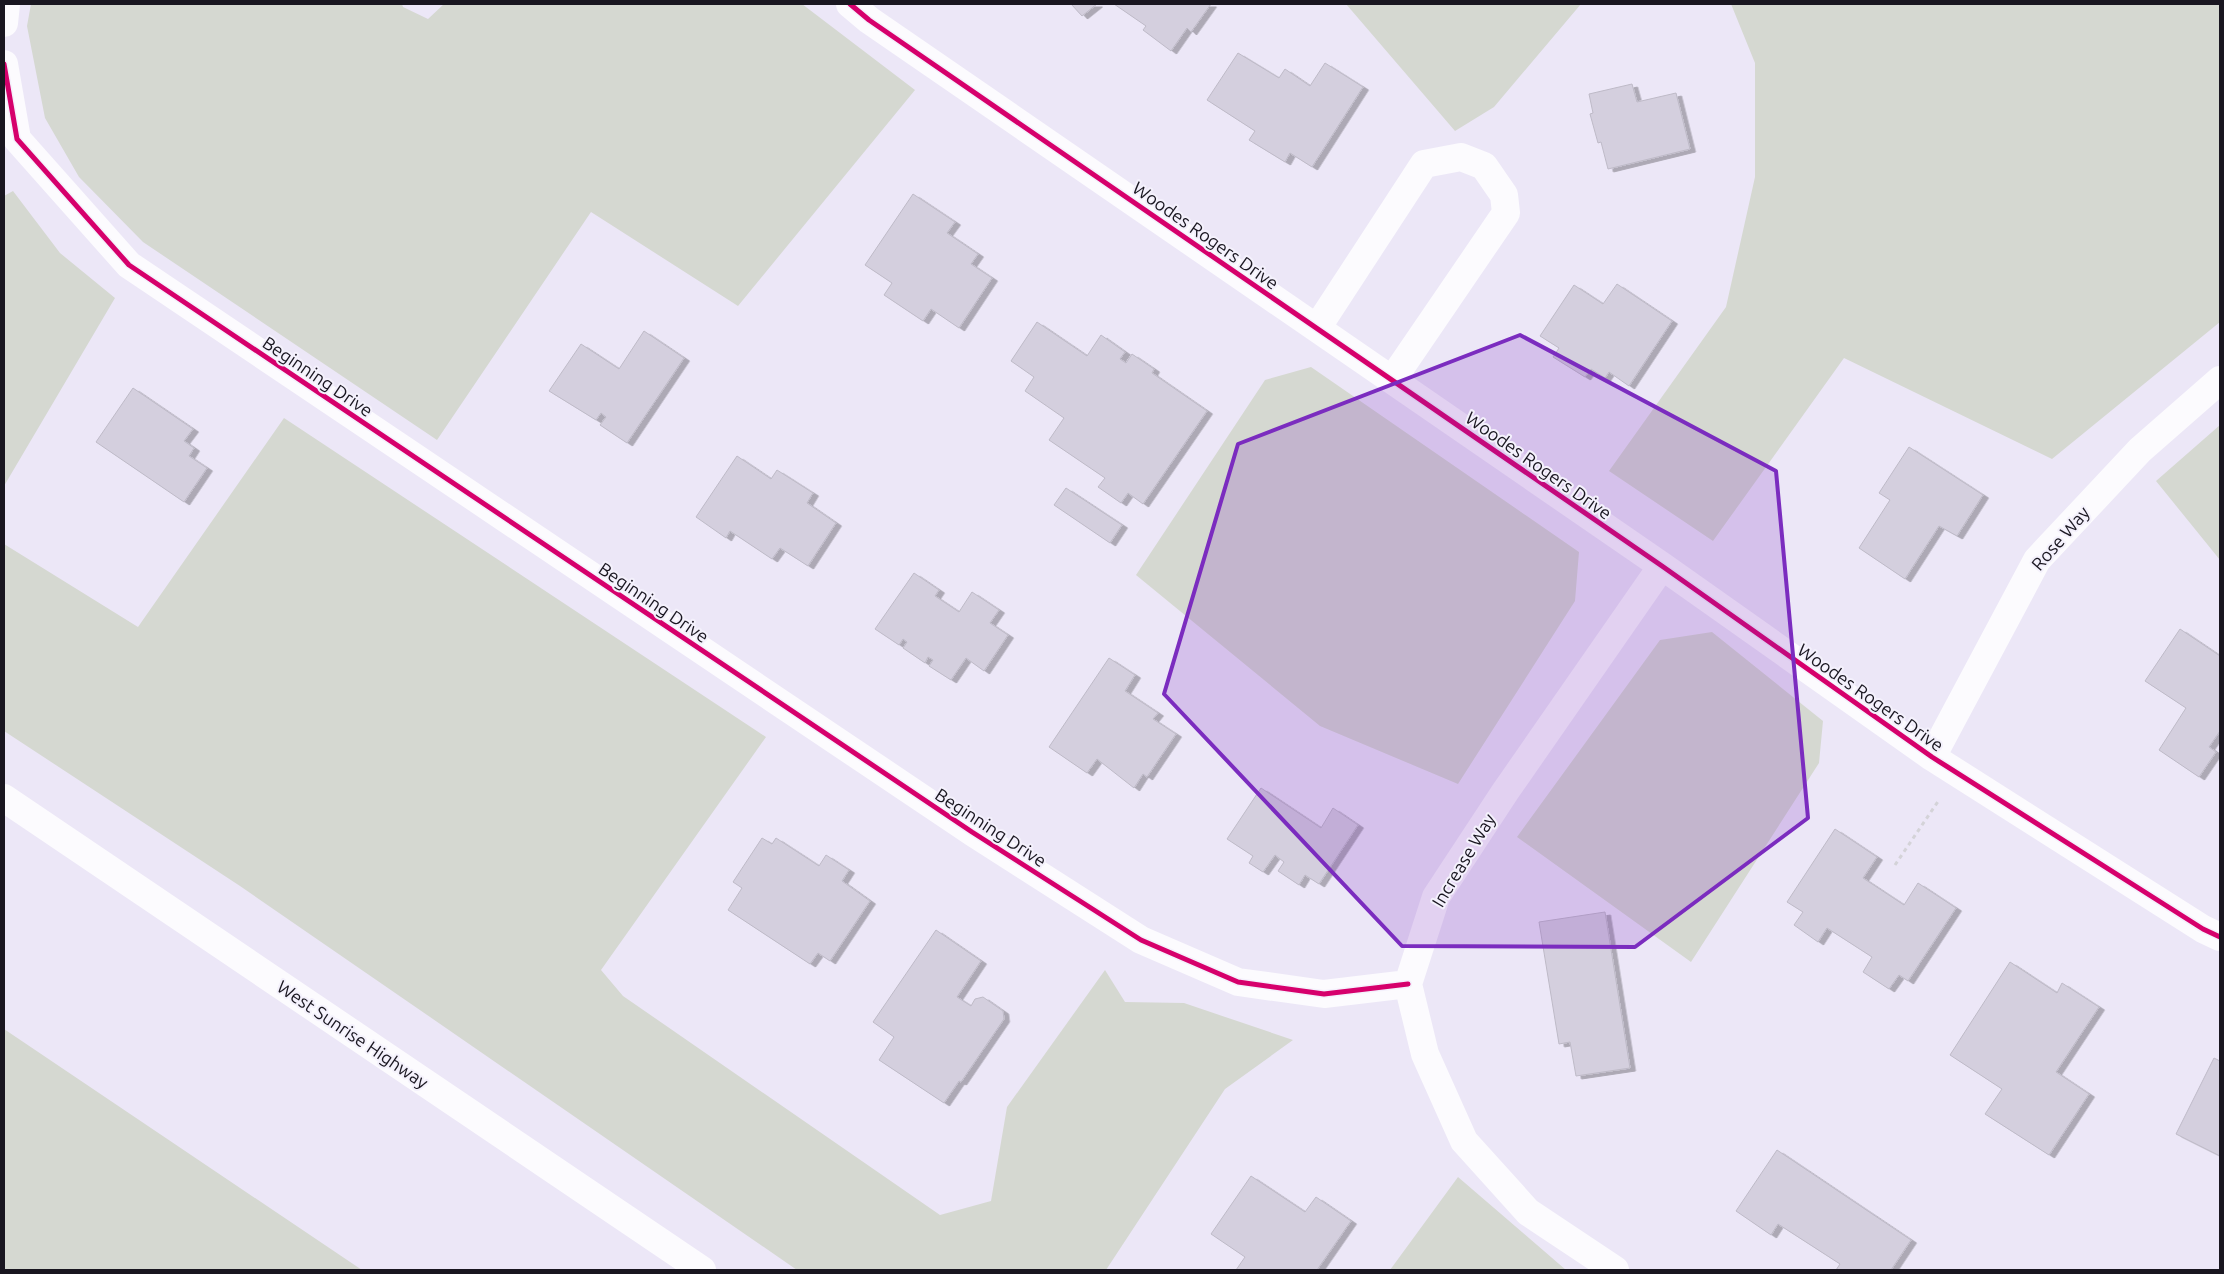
<svg xmlns="http://www.w3.org/2000/svg" width="2224" height="1274" viewBox="0 0 2224 1274" font-family="Ubuntu,sans-serif">
<style>
.green{fill:#d5d8d1}
.building{fill:#d4cfde;stroke:#bebac7;filter:url(#shadow)}
.lines{fill:none;stroke-linecap:round;stroke-linejoin:round}
.path{stroke:#d4d3d8;stroke-width:3;stroke-dasharray:4 4;stroke-linecap:butt}
.minor{stroke:#fcfbfe;stroke-width:28}
.major{stroke:#fcfbfe;stroke-width:28}
.cycleway-casing{stroke:#f4f1fc;stroke-width:8}
.cycleway{stroke:#d6006c;stroke-width:5}
.marked{fill:#7b2cbf;fill-opacity:0.2;stroke:#7b2cbf;stroke-width:4;stroke-linejoin:round}
.labels{text-anchor:middle;dominant-baseline:central;stroke-width:4;stroke-linejoin:round;paint-order:stroke}
.street-label{font-size:18px;fill:#191620;stroke:#f4f1fc}
</style>
<defs>
<filter id="shadow"><feDropShadow dx="5.5" dy="3" stdDeviation="0" flood-color="#0004"/></filter>
</defs>
<rect width="100%" height="100%" fill="#ece7f7"/>
<!-- green -->
<path class="green" d="M 31,4 L 402,4 L 403,7 L 428,19 L 444,4 L 802,4 L 915,90 L 738,306 L 591,212 L 437,440 L 143,242 L 79,177 L 45,118 L 27,26 Z
M 1346,4 L 1581,4 L 1494,107 L 1455,131 Z
M 1731,4 L 2220,4 L 2220,322 L 2052,459 L 1844,358 L 1713,541 L 1609,471 L 1726,307 L 1755,177 L 1755,63 Z
M 13,191 L 60,253 L 115,298 L 4,486 L 4,196 Z
M 1311,367 L 1579,552 L 1575,601 L 1458,784 L 1320,726 L 1136,575 L 1265,380 Z
M 284,418 L 766,737 L 601,970 L 623,996 L 940,1215 L 991,1201 L 1007,1107 L 1105,970 L 1125,1002 L 1184,1003 L 1293,1040 L 1225,1089 L 1106,1270 L 797,1270 L 240,886 L 4,731 L 4,544 L 138,627 Z
M 2220,425 L 2220,560 L 2156,481 Z
M 1712,632 L 1823,721 L 1819,763 L 1691,962 L 1517,837 L 1660,640 Z
M 4,1029 L 362,1270 L 4,1270 Z
M 1458,1177 L 1566,1270 L 1390,1270 Z"/>
<!-- building -->
<path class="building" d="M 1071,4 L 1097,4 L 1082,16 Z
M 1114,4 L 1211,4 L 1191,32 L 1187,28 L 1171,51 L 1143,30 L 1146,26 Z
M 1238,53 L 1279,78 L 1285,69 L 1310,86 L 1325,63 L 1363,87 L 1312,167 L 1290,153 L 1285,162 L 1249,140 L 1255,131 L 1207,100 Z
M 1632,84 L 1637,102 L 1676,93 L 1690,149 L 1608,169 L 1601,142 L 1598,143 L 1590,114 L 1593,113 L 1589,94 Z
M 913,194 L 955,222 L 947,233 L 978,254 L 971,264 L 992,278 L 959,328 L 931,309 L 923,321 L 884,295 L 892,283 L 865,265 Z
M 1617,284 L 1672,321 L 1629,386 L 1609,372 L 1605,378 L 1591,369 L 1585,377 L 1553,357 L 1559,348 L 1540,336 L 1574,285 L 1603,304 Z
M 1037,322 L 1087,356 L 1101,335 L 1125,352 L 1120,359 L 1126,363 L 1132,354 L 1154,369 L 1152,373 L 1207,411 L 1143,504 L 1128,493 L 1121,503 L 1098,487 L 1105,478 L 1049,440 L 1064,418 L 1025,391 L 1034,377 L 1011,361 Z
M 644,331 L 684,358 L 627,443 L 600,425 L 606,417 L 601,413 L 596,420 L 549,391 L 581,344 L 619,369 Z
M 133,388 L 193,429 L 184,441 L 194,448 L 189,456 L 207,468 L 184,502 L 96,442 Z
M 1909,447 L 1983,495 L 1957,536 L 1939,526 L 1905,579 L 1859,548 L 1890,500 L 1879,493 Z
M 737,456 L 771,479 L 777,470 L 813,493 L 807,503 L 836,523 L 808,566 L 780,548 L 772,559 L 730,531 L 726,538 L 696,517 Z
M 1066,488 L 1122,525 L 1110,543 L 1054,505 Z
M 914,573 L 939,590 L 935,596 L 959,612 L 972,592 L 999,610 L 990,623 L 1008,635 L 984,671 L 966,658 L 951,680 L 929,666 L 933,660 L 928,657 L 925,663 L 903,648 L 907,642 L 903,639 L 899,645 L 875,629 Z
M 2180,629 L 2220,656 L 2220,731 L 2209,747 L 2216,752 L 2199,777 L 2159,750 L 2186,708 L 2145,681 Z
M 1109,658 L 1135,675 L 1125,691 L 1158,713 L 1153,719 L 1176,734 L 1147,777 L 1143,774 L 1134,788 L 1097,759 L 1087,773 L 1049,747 Z
M 1261,788 L 1321,828 L 1333,808 L 1358,825 L 1319,884 L 1305,875 L 1299,885 L 1278,871 L 1284,862 L 1275,855 L 1263,872 L 1249,863 L 1253,856 L 1227,839 Z
M 1835,829 L 1877,857 L 1863,878 L 1904,905 L 1918,883 L 1956,908 L 1908,981 L 1899,975 L 1889,989 L 1863,972 L 1872,957 L 1827,928 L 1818,942 L 1794,925 L 1803,912 L 1787,902 Z
M 762,838 L 772,844 L 776,838 L 819,866 L 826,855 L 849,870 L 842,881 L 870,901 L 830,961 L 818,953 L 810,964 L 728,910 L 742,888 L 733,882 Z
M 1605,912 L 1630,1068 L 1576,1076 L 1570,1042 L 1559,1044 L 1539,922 Z
M 936,930 L 981,961 L 957,997 L 971,1006 L 975,999 L 983,997 L 1003,1011 L 1004,1019 L 961,1082 L 959,1081 L 944,1103 L 879,1060 L 894,1037 L 873,1022 Z
M 2010,962 L 2057,993 L 2062,983 L 2099,1007 L 2056,1072 L 2089,1094 L 2049,1155 L 1985,1114 L 2002,1089 L 1950,1055 Z
M 2214,1058 L 2220,1061 L 2220,1156 L 2176,1134 Z
M 1777,1150 L 1911,1240 L 1891,1270 L 1836,1270 L 1840,1264 L 1778,1224 L 1771,1235 L 1736,1211 Z
M 1251,1176 L 1305,1212 L 1316,1197 L 1351,1221 L 1317,1270 L 1236,1270 L 1245,1257 L 1211,1234 Z"/>
<g class="lines">
<!-- path -->
<path class="path" d="M 1895,865 L 1939,800"/>
<!-- minor -->
<path class="minor" d="M 850,4 L 869,20 L 1662,566 L 1932,757 L 2203,929 L 2220,937
M 4,23 L 6,4
M 4,64 L 17,139 L 129,265 L 972,832 L 1141,940 L 1238,982 L 1324,994 L 1408,984
M 1317,328 L 1424,164 L 1461,157 L 1484,166 L 1504,195 L 1506,213 L 1392,380
M 1932,757 L 2037,560 L 2140,450 L 2220,380
M 1615,1270 L 1528,1212 L 1464,1141 L 1425,1054 L 1408,984 L 1436,897 L 1505,792 L 1662,566"/>
<!-- major -->
<path class="major" d="M 4,798 L 702,1270"/>
<defs>
<path id="cycleway" d="M 850,4 L 869,20 L 1662,566 L 1932,757 L 2203,929 L 2220,937
M 4,64 L 17,139 L 129,265 L 972,832 L 1141,940 L 1238,982 L 1324,994 L 1408,984"/>
</defs>
<!-- cycleway casing -->
<use href="#cycleway" class="cycleway-casing"/>
<!-- cycleway -->
<use href="#cycleway" class="cycleway"/>
</g>
<!-- marked area -->
<path class="marked" d="M 1520,335 L 1776,471 L 1808,818 L 1635,947 L 1402,946 L 1164,694 L 1238,444 Z"/>
<g class="labels">
<!-- street labels -->
<g class="street-label">
<text transform="translate(1206 235) rotate(35)">Woodes Rogers Drive</text>
<text transform="translate(318 376) rotate(34)">Beginning Drive</text>
<text transform="translate(1539 465) rotate(35)">Woodes Rogers Drive</text>
<text transform="translate(2060 538) rotate(-49)">Rose Way</text>
<text transform="translate(654 602) rotate(34)">Beginning Drive</text>
<text transform="translate(1871 697) rotate(35)">Woodes Rogers Drive</text>
<text transform="translate(991 827) rotate(33)">Beginning Drive</text>
<text transform="translate(1463 860) rotate(-59)">Increase Way</text>
<text transform="translate(353 1034) rotate(34)">West Sunrise Highway</text>
</g>
</g>
<!-- border -->
<rect width="2224" height="1274" fill="none" stroke="#191620" stroke-width="10"/>
</svg>
